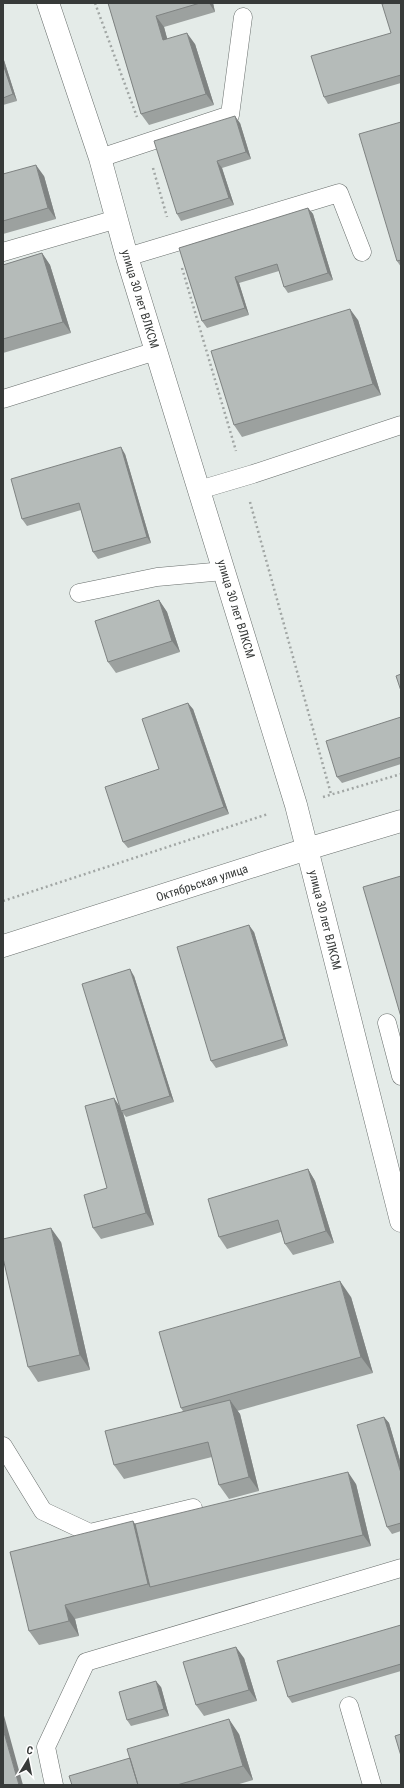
<svg xmlns="http://www.w3.org/2000/svg" width="404" height="1788" viewBox="0 0 404 1788" font-family="'Roboto Condensed',sans-serif">
<style>
.lines{fill:none;stroke-linecap:round;stroke-linejoin:round}
.lane-casing{stroke:#686e6c;stroke-width:19}
.street-casing{stroke:#686e6c;stroke-width:23}
.path{stroke:#a1a6a4;stroke-width:2.5;stroke-dasharray:2 3;stroke-linecap:butt}
.lane{stroke:#fff;stroke-width:18}
.street{stroke:#fff;stroke-width:22}
.wall{fill:#9ca19f}
.shaded-wall{fill:#7f8382}
.building{fill:#b5bbb9;stroke:#7f8382}
.labels{text-anchor:middle;dominant-baseline:central;stroke-width:3.5;stroke-linejoin:round;paint-order:stroke}
.street-label{font-size:12px;fill:#373a39;stroke:#fff}
</style>
<rect width="100%" height="100%" fill="#e4ebe8"/>
<g class="lines">
<defs>
<path id="lane" d="M 100,158 L 230,115 L 243,17
M 3,252 L 117,219
M 127,257 L 339,193 L 362,252
M 3,399 L 156,351
M 199,490 L 253,474 L 401,425
M 79,593 L 157,577 L 224,571
M 387,1023 L 401,1076
M 3,1446 L 43,1511 L 90,1533 L 193,1508
M 349,1706 L 372,1785
M 54,1785 L 46,1747 L 86,1662 L 401,1568"/>
<path id="street" d="M 48,3 L 100,158 L 127,257 L 296,805 L 401,1221
M 3,946 L 307,849 L 401,821"/>
</defs>
<!-- lane casing -->
<use href="#lane" class="lane-casing"/>
<!-- street casing -->
<use href="#street" class="street-casing"/>
<!-- path -->
<path class="path" d="M 95,3 L 137,117
M 153,168 L 167,217
M 182,268 L 236,451
M 250,502 L 331,794
M 323,797 L 401,774
M 3,901 L 268,814"/>
<!-- lane -->
<use href="#lane" class="lane"/>
<!-- street -->
<use href="#street" class="street"/>
</g>
<!-- wall -->
<path class="wall" d="M 108,3 L 213,3 L 215,12 L 164,27 L 167,39 L 195,44 L 214,105 L 149,125 L 141,114 Z
M 401,3 L 401,83 L 328,104 L 324,97 L 391,33 Z
M 3,57 L 17,101 L 3,105 Z
M 401,122 L 401,267 L 397,261 Z
M 240,123 L 251,159 L 222,168 L 234,205 L 181,221 L 177,214 Z
M 3,174 L 44,176 L 56,219 L 3,234 Z
M 308,208 L 313,214 L 333,280 L 288,293 L 284,287 L 279,271 L 239,283 L 249,315 L 207,328 L 202,321 L 179,248 Z
M 42,253 L 50,265 L 71,333 L 3,353 L 3,265 Z
M 358,320 L 381,395 L 242,437 L 234,425 Z
M 125,454 L 151,543 L 98,559 L 93,552 L 81,510 L 27,526 L 22,519 Z
M 159,600 L 167,612 L 180,652 L 116,673 L 108,662 Z
M 193,709 L 229,814 L 128,848 L 123,842 L 159,769 Z
M 401,717 L 401,764 L 342,783 L 337,777 Z
M 254,932 L 288,1046 L 216,1068 L 211,1061 Z
M 134,976 L 174,1102 L 126,1117 L 123,1113 L 154,1225 L 101,1239 L 93,1228 L 107,1188 L 120,1107 Z
M 308,1169 L 315,1181 L 334,1243 L 293,1255 L 285,1244 L 281,1232 L 227,1249 L 219,1237 Z
M 61,1242 L 90,1370 L 38,1382 L 28,1367 Z
M 351,1297 L 373,1373 L 237,1411 L 240,1414 L 259,1491 L 229,1499 L 219,1485 L 212,1457 L 124,1479 L 114,1465 L 183,1411 L 181,1408 Z
M 384,1417 L 389,1423 L 401,1464 L 401,1531 L 392,1534 L 387,1527 Z
M 356,1484 L 371,1546 L 75,1619 L 79,1636 L 39,1645 L 29,1631 L 133,1521 L 135,1524 Z
M 401,1625 L 401,1671 L 292,1703 L 288,1697 Z
M 244,1658 L 257,1701 L 204,1716 L 196,1705 Z
M 161,1687 L 169,1716 L 131,1726 L 127,1720 Z
M 239,1734 L 253,1780 L 236,1785 L 72,1785 Z"/>
<!-- shaded-wall -->
<path class="shaded-wall" d="M 209,3 L 213,3 L 215,12 Z
M 156,16 L 164,27 L 171,52 L 163,40 Z
M 187,33 L 195,44 L 214,105 L 206,94 Z
M 3,57 L 17,101 L 13,94 L 3,64 Z
M 235,116 L 240,123 L 251,159 L 246,152 Z
M 217,161 L 222,168 L 234,205 L 229,198 Z
M 36,165 L 44,176 L 56,219 L 48,208 Z
M 308,208 L 313,214 L 333,280 L 328,273 Z
M 42,253 L 50,265 L 71,333 L 63,322 Z
M 235,277 L 239,283 L 249,315 L 245,308 Z
M 350,309 L 358,320 L 381,395 L 373,384 Z
M 121,447 L 125,454 L 151,543 L 147,537 Z
M 159,600 L 167,612 L 180,652 L 172,641 Z
M 188,703 L 193,709 L 229,814 L 224,807 Z
M 249,925 L 254,932 L 288,1046 L 284,1039 Z
M 130,969 L 134,976 L 174,1102 L 170,1096 Z
M 114,1098 L 122,1110 L 121,1111 L 123,1113 L 154,1225 L 146,1213 Z
M 308,1169 L 315,1181 L 334,1243 L 326,1231 Z
M 51,1228 L 61,1242 L 90,1370 L 80,1355 Z
M 340,1281 L 351,1297 L 373,1373 L 361,1357 Z
M 230,1400 L 240,1414 L 259,1491 L 249,1477 Z
M 384,1417 L 389,1423 L 401,1464 L 401,1473 Z
M 348,1472 L 356,1484 L 371,1546 L 363,1535 Z
M 133,1521 L 143,1536 L 150,1587 L 148,1584 Z
M 65,1605 L 75,1619 L 79,1636 L 69,1621 Z
M 236,1647 L 244,1658 L 257,1701 L 249,1690 Z
M 156,1681 L 161,1687 L 169,1716 L 164,1709 Z
M 3,1712 L 23,1785 L 19,1785 L 3,1729 Z
M 229,1719 L 239,1734 L 253,1780 L 243,1766 Z"/>
<!-- building -->
<path class="building" d="M 108,3 L 200,3 L 156,16 L 163,40 L 187,33 L 206,94 L 141,114 Z
M 387,3 L 401,3 L 401,75 L 324,97 L 311,56 L 391,33 L 382,4 Z
M 3,64 L 13,94 L 3,98 Z
M 235,116 L 246,152 L 217,161 L 229,198 L 177,214 L 154,141 Z
M 401,122 L 401,260 L 397,261 L 359,134 Z
M 36,165 L 48,208 L 3,221 L 3,174 Z
M 308,208 L 328,273 L 284,287 L 277,264 L 235,277 L 245,308 L 202,321 L 179,248 Z
M 42,253 L 63,322 L 3,339 L 3,265 Z
M 350,309 L 373,384 L 234,425 L 211,351 Z
M 121,447 L 147,537 L 93,552 L 79,503 L 22,519 L 11,479 Z
M 159,600 L 172,641 L 108,662 L 95,621 Z
M 401,674 L 401,691 L 396,676 Z
M 188,703 L 224,807 L 123,842 L 105,787 L 159,769 L 142,719 Z
M 401,717 L 401,757 L 337,777 L 326,741 Z
M 401,876 L 401,1017 L 363,887 Z
M 249,925 L 284,1039 L 211,1061 L 177,947 Z
M 130,969 L 170,1096 L 121,1111 L 82,984 Z
M 114,1098 L 146,1213 L 93,1228 L 84,1195 L 107,1188 L 85,1106 Z
M 308,1169 L 326,1231 L 285,1244 L 278,1220 L 219,1237 L 208,1199 Z
M 51,1228 L 80,1355 L 28,1367 L 3,1258 L 3,1239 Z
M 340,1281 L 361,1357 L 181,1408 L 159,1332 Z
M 230,1400 L 249,1477 L 219,1485 L 208,1442 L 114,1465 L 105,1431 Z
M 384,1417 L 401,1473 L 401,1523 L 387,1527 L 357,1425 Z
M 348,1472 L 363,1535 L 150,1587 L 135,1524 Z
M 133,1521 L 148,1584 L 65,1605 L 69,1621 L 29,1631 L 10,1552 Z
M 401,1625 L 401,1664 L 288,1697 L 277,1661 Z
M 236,1647 L 249,1690 L 196,1705 L 183,1662 Z
M 156,1681 L 164,1709 L 127,1720 L 119,1692 Z
M 229,1719 L 243,1766 L 177,1785 L 138,1785 L 127,1749 Z
M 3,1729 L 19,1785 L 3,1785 Z
M 401,1734 L 401,1756 L 395,1736 Z
M 130,1758 L 138,1785 L 72,1785 L 69,1776 Z"/>
<g class="labels">
<!-- street labels -->
<g class="street-label">
<text transform="translate(140 299) rotate(73)">улица 30 лет ВЛКСМ</text>
<text transform="translate(236 609) rotate(73)">улица 30 лет ВЛКСМ</text>
<text transform="translate(202 883) rotate(-18)">Октябрьская улица</text>
<text transform="translate(325 920) rotate(76)">улица 30 лет ВЛКСМ</text>
</g>
</g>
<!-- border -->
<rect width="404" height="1788" fill="none" stroke="#373a39" stroke-width="8"/>
<!-- north arrow -->
<g transform="translate(28 1760) rotate(10)" stroke="#ffffff" stroke-width="3" paint-order="stroke">
<path d="M0-3L7 15L0 10L-7 15Z" fill="#373a39"/>
<text y="-6" font-size="11" font-weight="bold" text-anchor="middle" fill="#373a39">С</text>
</g>
</svg>
